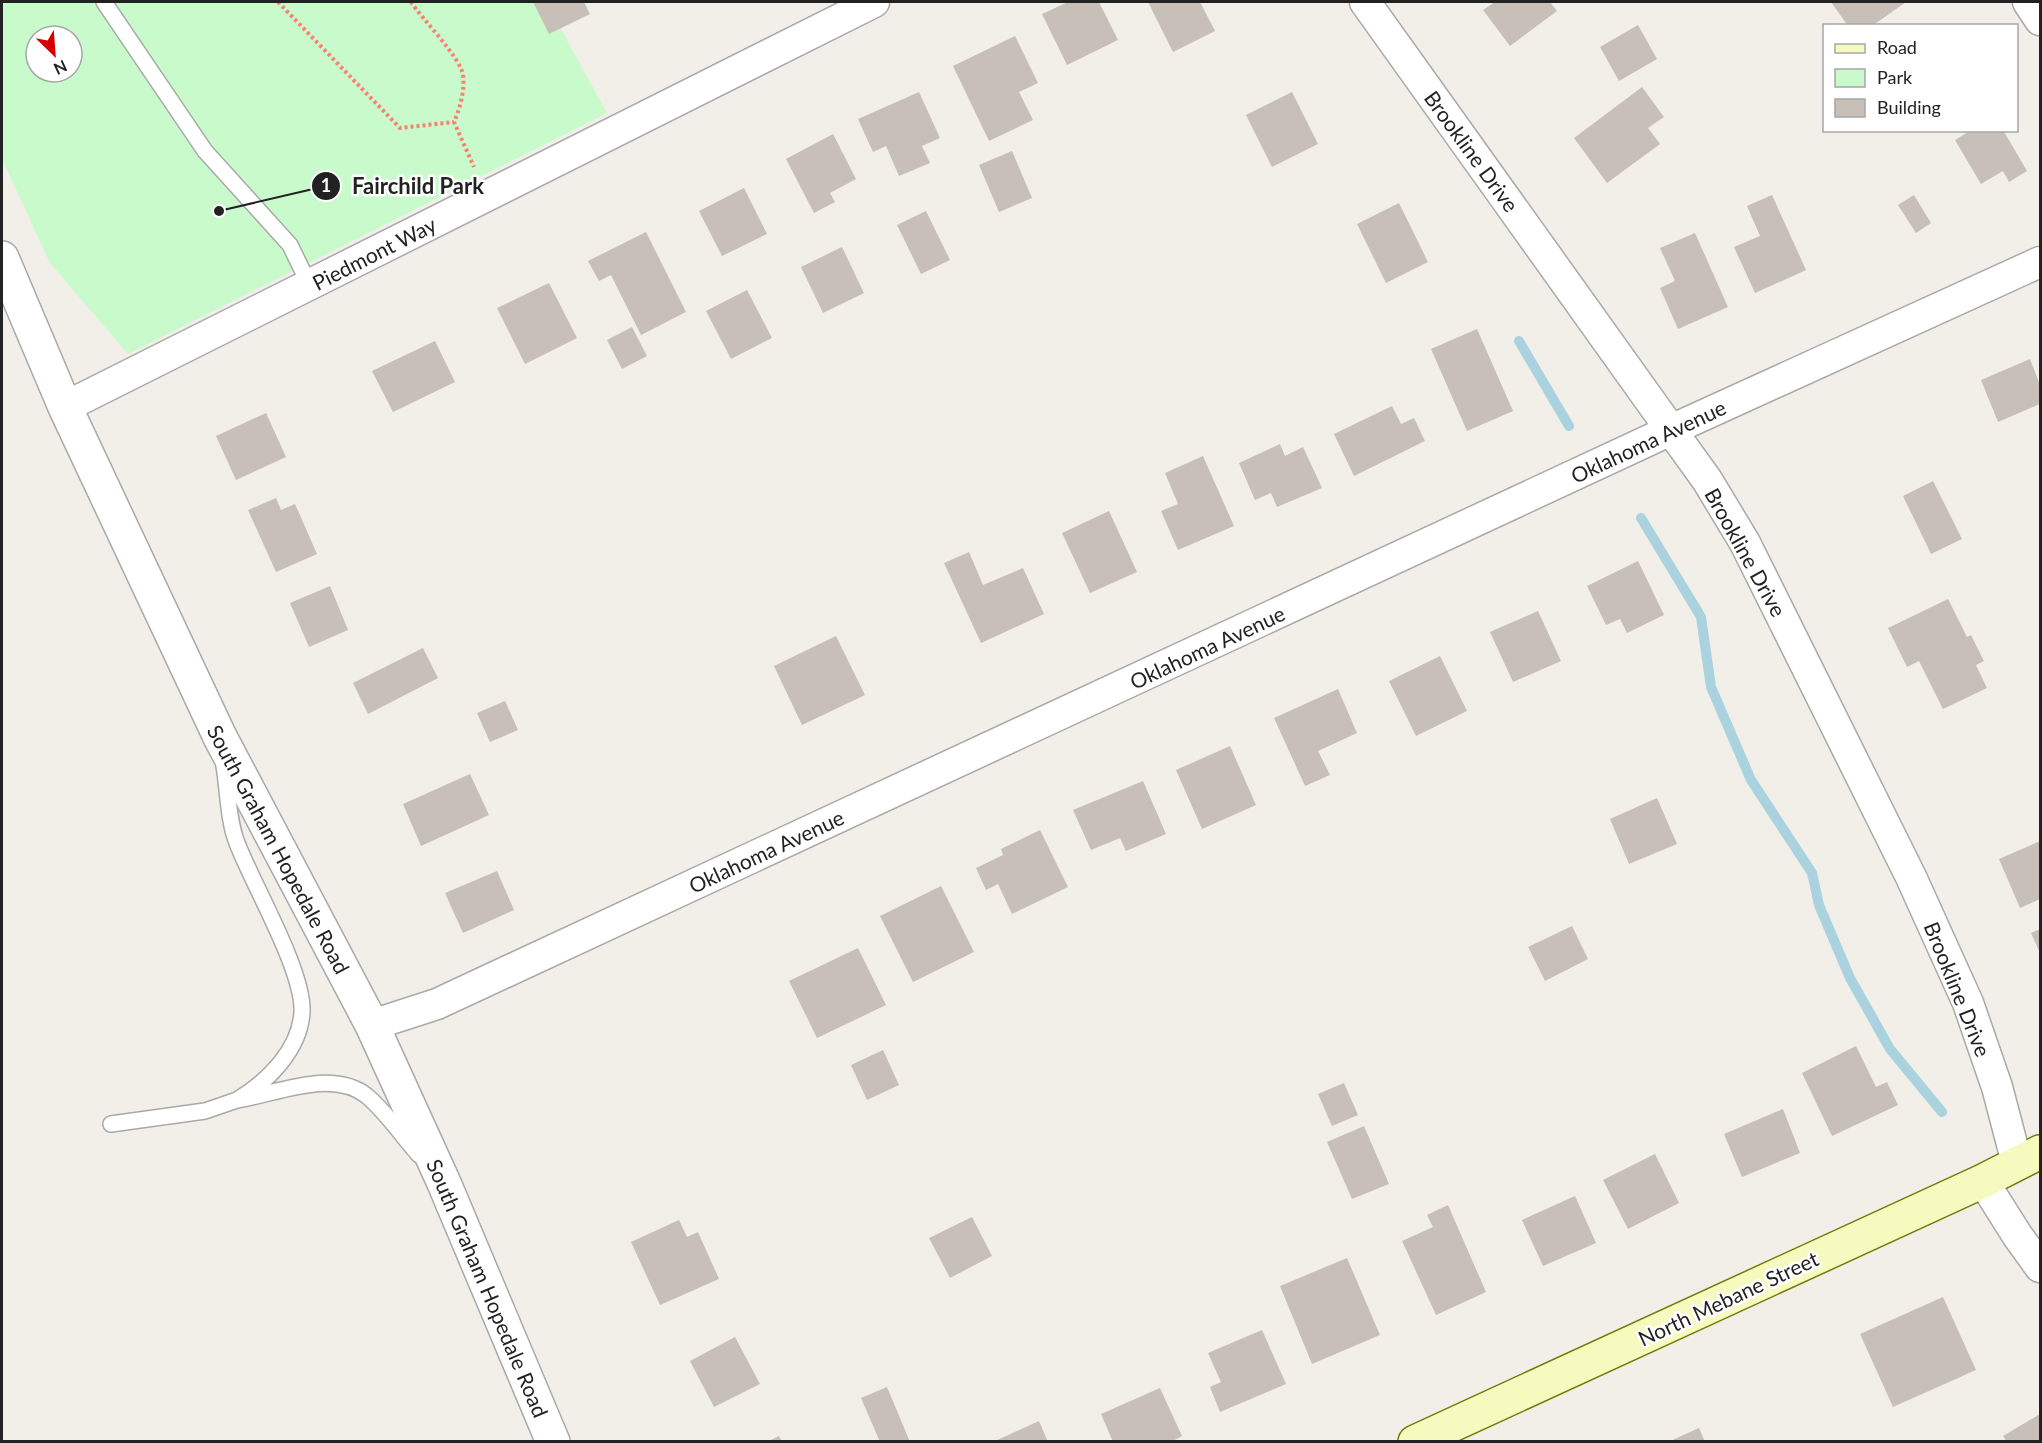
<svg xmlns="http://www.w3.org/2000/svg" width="2042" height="1443" viewBox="0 0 2042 1443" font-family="Lato,sans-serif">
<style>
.park{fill:#c8facc;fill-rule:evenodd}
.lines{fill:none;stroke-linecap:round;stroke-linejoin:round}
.stream{stroke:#aad3df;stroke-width:10}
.building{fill:#c7bfb8}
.service-casing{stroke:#a9a9a9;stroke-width:18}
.minor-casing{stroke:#a9a9a9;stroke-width:33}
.tertiary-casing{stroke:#a9a9a9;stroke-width:36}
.secondary-casing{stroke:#707d05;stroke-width:36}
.path{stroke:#fa8072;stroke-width:4;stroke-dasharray:3 3;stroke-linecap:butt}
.service{stroke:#fff;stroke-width:15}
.minor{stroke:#fff;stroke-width:30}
.tertiary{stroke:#fff;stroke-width:33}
.secondary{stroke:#f7fabf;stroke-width:33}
.labels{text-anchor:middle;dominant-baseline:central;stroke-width:5;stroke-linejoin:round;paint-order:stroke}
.street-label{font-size:21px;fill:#222;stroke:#fff}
.leader{fill:none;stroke:#222;stroke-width:2}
.callout-dot{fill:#222;stroke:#fff;stroke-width:2}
.mark-label{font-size:18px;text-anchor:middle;font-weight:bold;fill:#fff}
.callout-label{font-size:22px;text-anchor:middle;font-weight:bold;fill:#222;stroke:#fff;stroke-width:5;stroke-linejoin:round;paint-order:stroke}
</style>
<rect width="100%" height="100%" fill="#f2efe9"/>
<!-- park -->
<path class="park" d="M 2,2 L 546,2 L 607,113 L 128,354 L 50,263 L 2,159 ZM 36,36 L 72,36 L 72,72 L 36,72 Z"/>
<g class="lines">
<!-- stream -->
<path class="stream" d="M 1519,341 L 1569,426
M 1641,518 L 1701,617 L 1711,687 L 1751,780 L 1812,873 L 1819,905 L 1850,978 L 1890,1049 L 1942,1112"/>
</g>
<!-- building -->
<path class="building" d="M 533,2 L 584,2 L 590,14 L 549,34 Z
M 1068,2 L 1099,2 L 1118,40 L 1067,65 L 1042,14 Z
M 1148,2 L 1200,2 L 1215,31 L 1173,52 Z
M 1495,2 L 1550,2 L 1557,11 L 1510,46 L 1483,10 Z
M 1831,2 L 1906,2 L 1872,26 L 1848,26 Z
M 1638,25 L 1657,59 L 1619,81 L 1600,47 Z
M 1015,36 L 1038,83 L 1019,92 L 1033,120 L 989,141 L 953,66 Z
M 1642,87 L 1664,117 L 1648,128 L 1660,144 L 1607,183 L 1574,138 Z
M 919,92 L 940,138 L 922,146 L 930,163 L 899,176 L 886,146 L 873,152 L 858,119 Z
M 1292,92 L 1318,144 L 1272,167 L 1246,115 Z
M 1971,130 L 2003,130 L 2027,171 L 2009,182 L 2003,171 L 1981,184 L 1955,140 Z
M 833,134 L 856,179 L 830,193 L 835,202 L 814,213 L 786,159 Z
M 1012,151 L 1032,198 L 999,212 L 979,165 Z
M 744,188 L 767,234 L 722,256 L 699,211 Z
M 1772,195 L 1806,270 L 1755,293 L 1734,247 L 1760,236 L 1747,206 Z
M 1914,195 L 1931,223 L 1916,233 L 1898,205 Z
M 1399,203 L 1428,262 L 1386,283 L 1357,224 Z
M 926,211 L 950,260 L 921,274 L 897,225 Z
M 646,232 L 686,312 L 641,335 L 611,275 L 599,281 L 588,261 Z
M 1695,233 L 1728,307 L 1678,329 L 1660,288 L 1675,281 L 1660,248 Z
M 842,247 L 864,293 L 823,313 L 801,267 Z
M 549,283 L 577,338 L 525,364 L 497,308 Z
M 747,290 L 772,338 L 731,359 L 706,311 Z
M 632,327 L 647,356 L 622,369 L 607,340 Z
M 1477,329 L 1513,411 L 1467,431 L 1431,349 Z
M 435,341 L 455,382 L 393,412 L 372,371 Z
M 2030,359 L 2040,385 L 2040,404 L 1998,422 L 1981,380 Z
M 1392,406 L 1401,424 L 1414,418 L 1425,441 L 1354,476 L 1334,434 Z
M 266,413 L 286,457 L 236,480 L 216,436 Z
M 1280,444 L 1285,456 L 1303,447 L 1322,488 L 1277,507 L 1271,493 L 1255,500 L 1239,463 Z
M 1203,456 L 1234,526 L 1178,550 L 1161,511 L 1178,504 L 1165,473 Z
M 1933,481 L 1962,539 L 1931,554 L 1903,496 Z
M 276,498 L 281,510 L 295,504 L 317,554 L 276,572 L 248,510 Z
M 1109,511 L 1137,572 L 1090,593 L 1062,533 Z
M 969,552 L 983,585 L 1023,568 L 1044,614 L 981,643 L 944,563 Z
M 1638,561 L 1664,615 L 1627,633 L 1620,619 L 1606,625 L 1587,586 Z
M 330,586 L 348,630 L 309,647 L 290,603 Z
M 1948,599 L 1967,637 L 1971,635 L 1984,661 L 1976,665 L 1987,688 L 1943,709 L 1919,661 L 1907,667 L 1888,628 Z
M 1538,611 L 1561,661 L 1513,682 L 1490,632 Z
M 836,636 L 865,695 L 802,725 L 774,666 Z
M 423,648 L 438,678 L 368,714 L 353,683 Z
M 1440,656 L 1467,711 L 1416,736 L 1389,681 Z
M 1338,689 L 1357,733 L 1318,751 L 1330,775 L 1305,786 L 1274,718 Z
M 505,701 L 518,730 L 490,742 L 477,713 Z
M 1230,746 L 1256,805 L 1202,829 L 1176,770 Z
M 470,774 L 489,815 L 421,846 L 403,804 Z
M 1143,781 L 1166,834 L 1126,851 L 1120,838 L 1091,850 L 1073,810 Z
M 1657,798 L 1677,844 L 1629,864 L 1610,819 Z
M 1040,830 L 1068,887 L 1012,914 L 998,884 L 986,890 L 976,868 L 1003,855 L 1001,849 Z
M 2040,841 L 2040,899 L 2020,908 L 1999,859 Z
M 497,871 L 514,910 L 463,933 L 445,893 Z
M 941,886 L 974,952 L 913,982 L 880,916 Z
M 1572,926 L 1588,959 L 1545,981 L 1528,947 Z
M 2040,929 L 2040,953 L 2031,933 Z
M 858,948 L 886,1005 L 817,1038 L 789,981 Z
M 1856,1046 L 1876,1087 L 1887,1082 L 1898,1105 L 1832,1136 L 1802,1073 Z
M 883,1050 L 899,1085 L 867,1100 L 851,1065 Z
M 1344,1083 L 1358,1115 L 1332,1126 L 1318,1094 Z
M 1783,1109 L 1800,1153 L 1742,1177 L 1724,1134 Z
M 1364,1126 L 1389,1184 L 1352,1199 L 1327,1142 Z
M 1655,1154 L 1679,1203 L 1628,1229 L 1603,1180 Z
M 1575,1196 L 1596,1243 L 1543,1266 L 1522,1220 Z
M 1448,1205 L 1486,1292 L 1436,1315 L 1402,1241 L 1433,1227 L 1427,1215 Z
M 972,1217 L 992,1256 L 950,1278 L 929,1238 Z
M 679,1220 L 687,1237 L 698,1232 L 719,1279 L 660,1305 L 631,1242 Z
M 1347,1258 L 1380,1335 L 1312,1364 L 1280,1286 Z
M 1943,1297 L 1976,1370 L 1893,1407 L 1860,1334 Z
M 1262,1330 L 1286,1384 L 1220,1412 L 1210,1387 L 1221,1382 L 1208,1353 Z
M 735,1337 L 760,1384 L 714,1407 L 690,1361 Z
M 887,1387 L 910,1442 L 880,1442 L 861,1398 Z
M 1160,1388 L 1182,1436 L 1171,1442 L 1113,1442 L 1101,1414 Z
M 2040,1414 L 2040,1442 L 2007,1442 L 2003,1436 Z
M 1039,1421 L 1048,1442 L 993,1442 Z
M 1699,1428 L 1705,1442 L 1668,1442 Z
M 779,1436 L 782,1442 L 767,1442 Z"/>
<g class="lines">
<defs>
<path id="service" d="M 104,2 L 205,151 L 290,245 L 310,286
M 224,766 C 228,790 228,820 237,843 C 253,885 304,971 302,1012 C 300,1050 267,1082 237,1100 C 276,1094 332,1068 367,1096 C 387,1113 402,1136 419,1155
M 111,1124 L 205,1111 L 237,1100"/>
<path id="minor" d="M 1365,2 L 1671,430 L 1707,480 L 1745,543 L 1911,877 L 1968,1003 L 1997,1087 L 2017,1163
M 2028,2 L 2040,20
M 65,407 L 874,2
M 372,1025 L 437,1004 L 1671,430 L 2040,262
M 1983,1181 L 2017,1235 L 2040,1267"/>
<path id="tertiary" d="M 2,258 L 65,407 L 220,737 L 372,1025 L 444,1183 L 553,1442"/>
<path id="secondary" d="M 1415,1442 L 1983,1181 L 2040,1152"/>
</defs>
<!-- service casing -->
<use href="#service" class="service-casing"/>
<!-- minor casing -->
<use href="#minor" class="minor-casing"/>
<!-- tertiary casing -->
<use href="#tertiary" class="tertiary-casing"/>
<!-- secondary casing -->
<use href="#secondary" class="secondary-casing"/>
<!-- path -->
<path class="path" d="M 278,2 L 400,128 L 454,122
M 411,2 C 422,19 461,58 463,75 C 465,91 460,108 454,122 L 474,167"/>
<!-- service -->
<use href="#service" class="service"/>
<!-- minor -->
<use href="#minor" class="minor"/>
<!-- tertiary -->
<use href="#tertiary" class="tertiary"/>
<!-- secondary -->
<use href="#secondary" class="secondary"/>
</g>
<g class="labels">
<!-- street labels -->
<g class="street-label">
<text transform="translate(1472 151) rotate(54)">Brookline Drive</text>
<text transform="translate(374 253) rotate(-27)">Piedmont Way</text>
<text transform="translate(1648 441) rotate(-25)">Oklahoma Avenue</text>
<text transform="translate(1746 552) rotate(61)">Brookline Drive</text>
<text transform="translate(1207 647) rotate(-25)">Oklahoma Avenue</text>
<text transform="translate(279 849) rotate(62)">South Graham Hopedale Road</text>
<text transform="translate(766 851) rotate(-25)">Oklahoma Avenue</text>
<text transform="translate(1958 989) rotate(68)">Brookline Drive</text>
<text transform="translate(488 1288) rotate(67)">South Graham Hopedale Road</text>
<text transform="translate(1728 1298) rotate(-25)">North Mebane Street</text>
</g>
</g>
<!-- callouts -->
<path class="leader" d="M219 211L326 186"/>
<g class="callout-dot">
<circle cx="219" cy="211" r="6"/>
<circle cx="326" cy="186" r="15"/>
</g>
<g class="mark-label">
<text x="326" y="192">1</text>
</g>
<g class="callout-label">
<text x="418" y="194">Fairchild Park</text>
</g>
<!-- border -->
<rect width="2042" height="1443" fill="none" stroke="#222222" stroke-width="6"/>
<!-- legend -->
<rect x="1823" y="24" width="195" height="108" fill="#ffffff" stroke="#a7a7a7" stroke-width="1.5"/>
<rect x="1835" y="44" width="30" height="9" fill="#f7fabf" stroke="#a7a7a7" stroke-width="1.5"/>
<text x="1877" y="54" font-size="18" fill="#222222">Road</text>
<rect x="1835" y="69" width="30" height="18" fill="#c8facc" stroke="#a7a7a7" stroke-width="1.5"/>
<text x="1877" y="84" font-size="18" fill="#222222">Park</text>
<rect x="1835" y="99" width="30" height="18" fill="#c7bfb8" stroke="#a7a7a7" stroke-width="1.5"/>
<text x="1877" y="114" font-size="18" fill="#222222">Building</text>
<!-- north arrow -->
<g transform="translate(54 54) rotate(155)"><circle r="28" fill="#ffffff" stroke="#a7a7a7" stroke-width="1.5"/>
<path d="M0-4.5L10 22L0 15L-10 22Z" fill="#d40000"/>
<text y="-9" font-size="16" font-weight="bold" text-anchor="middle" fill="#222222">N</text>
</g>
</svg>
